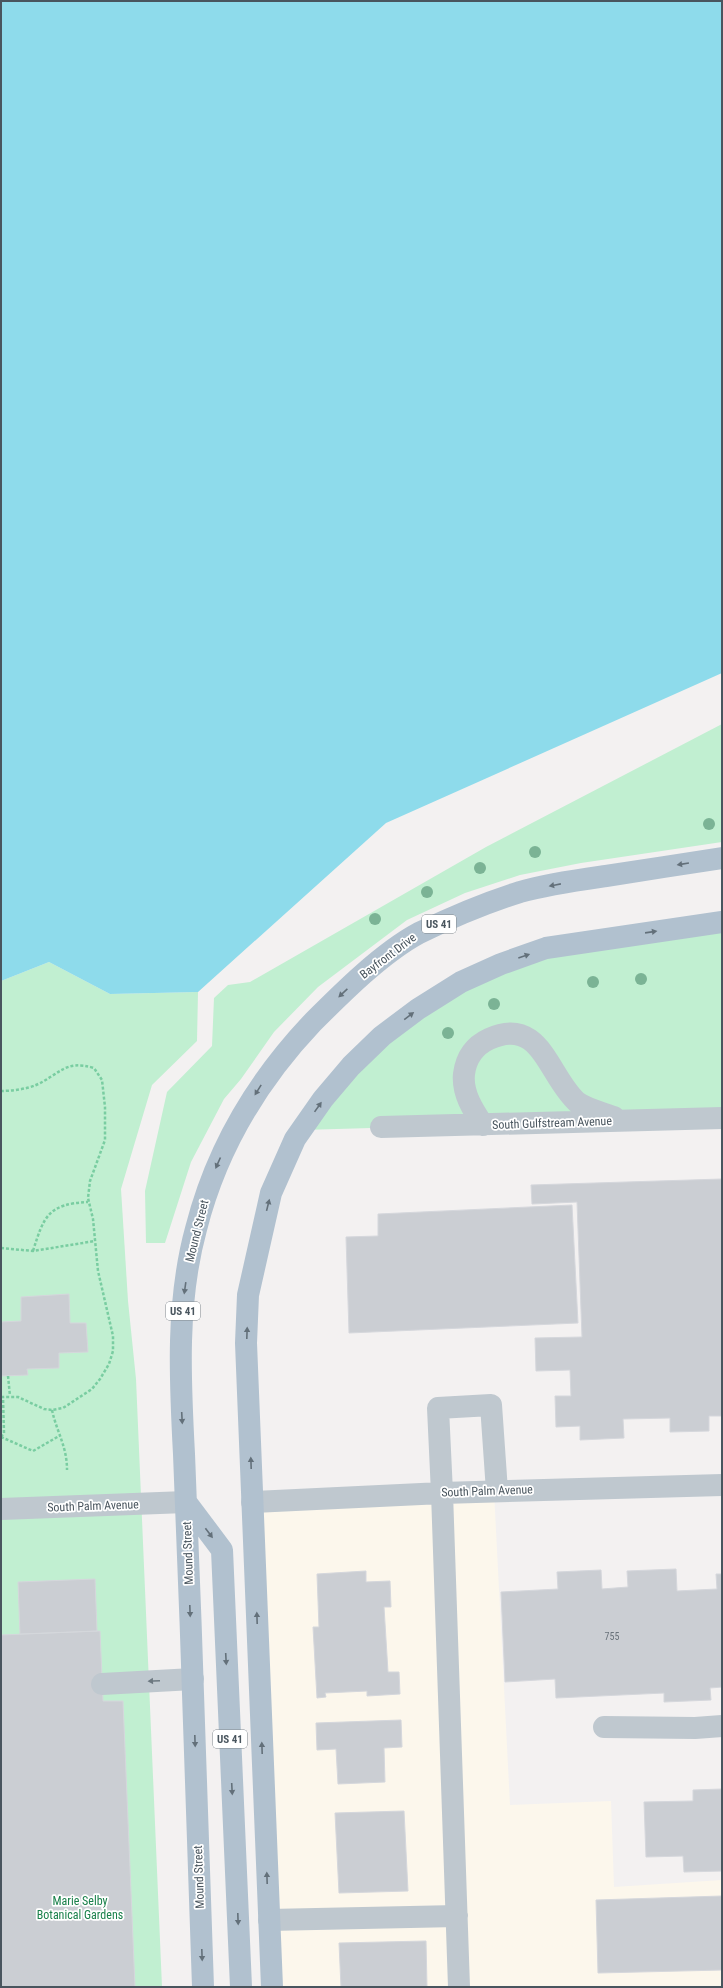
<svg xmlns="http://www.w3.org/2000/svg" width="723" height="1988" viewBox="0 0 723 1988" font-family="'Roboto Condensed',sans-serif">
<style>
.commercial{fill:#fcf7ec}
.green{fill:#c1efd1}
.water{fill:#8edbeb}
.building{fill:#cbced3;stroke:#d5d7dc}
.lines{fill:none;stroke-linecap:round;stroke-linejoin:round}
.path{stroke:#79cda1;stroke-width:2.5;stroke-dasharray:3 2;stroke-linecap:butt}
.minor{stroke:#bfc8cf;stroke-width:22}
.major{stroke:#b1c1cf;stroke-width:22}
.tree{fill:#7bb395}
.oneway{fill:#63707a}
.oneway2{fill:#6c7880}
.labels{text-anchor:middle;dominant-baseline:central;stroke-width:3.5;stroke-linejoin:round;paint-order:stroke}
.number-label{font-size:10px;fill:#6a737b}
.shield{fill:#fff;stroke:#80888e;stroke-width:1}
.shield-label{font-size:11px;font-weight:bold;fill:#49555e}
.street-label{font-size:12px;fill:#49555e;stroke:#fff}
.park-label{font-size:12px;fill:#19804a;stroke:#fff}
</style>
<rect width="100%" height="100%" fill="#f3f1f1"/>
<!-- commercial -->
<path class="commercial" d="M 494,1491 L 510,1805 L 611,1801 L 614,1887 L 722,1880 L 722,1987 L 272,1987 L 252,1502 Z"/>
<!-- green -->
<path class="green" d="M 722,724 L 722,842 L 581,863 L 520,875 L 465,893 L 407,920 L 318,987 L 274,1032 L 241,1079 L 224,1099 L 191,1162 L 165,1243 L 146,1243 L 145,1191 L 167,1092 L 212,1046 L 214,998 L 228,985 L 250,982 L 486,847 Z
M 722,922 L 722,1118 L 302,1130 L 351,1066 L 501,964 Z
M 49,962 L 110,994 L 198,992 L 197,1041 L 152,1085 L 121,1189 L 128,1301 L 136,1379 L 162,1987 L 1,1987 L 1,981 Z"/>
<!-- water -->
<path class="water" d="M 1,1 L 722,1 L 722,673 L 386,823 L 198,992 L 110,994 L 49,962 L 1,981 Z"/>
<!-- building -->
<path class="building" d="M 722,1179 L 722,1416 L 709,1416 L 709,1431 L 670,1432 L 670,1418 L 623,1419 L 624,1438 L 580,1440 L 580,1426 L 556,1427 L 555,1396 L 571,1396 L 570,1370 L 536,1371 L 535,1338 L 582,1337 L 577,1202 L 532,1204 L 531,1185 Z
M 572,1205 L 578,1323 L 349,1333 L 346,1237 L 378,1236 L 378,1214 Z
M 69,1294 L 70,1323 L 86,1323 L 88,1352 L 59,1353 L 59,1368 L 27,1369 L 28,1375 L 1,1376 L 1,1322 L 21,1321 L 21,1297 Z
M 676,1569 L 677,1591 L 717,1589 L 716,1574 L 722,1574 L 722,1687 L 710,1688 L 711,1700 L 664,1702 L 664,1693 L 556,1698 L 555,1679 L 505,1682 L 501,1592 L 558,1589 L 557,1572 L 601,1570 L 602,1589 L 628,1587 L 627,1571 Z
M 366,1571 L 366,1582 L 390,1581 L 391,1607 L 384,1607 L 388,1672 L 399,1672 L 400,1694 L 367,1696 L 367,1691 L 325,1693 L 326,1697 L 317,1698 L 313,1627 L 319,1627 L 317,1574 Z
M 95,1579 L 97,1631 L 20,1634 L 18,1582 Z
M 100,1631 L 103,1701 L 123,1701 L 135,1987 L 1,1987 L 1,1635 Z
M 401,1720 L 402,1747 L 384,1748 L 385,1782 L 338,1784 L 336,1749 L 317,1750 L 316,1723 Z
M 722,1789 L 722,1871 L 684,1872 L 683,1856 L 646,1857 L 644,1802 L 693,1801 L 693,1790 Z
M 404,1811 L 408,1891 L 339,1893 L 335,1813 Z
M 722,1896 L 722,1970 L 598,1973 L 596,1900 Z
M 426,1941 L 427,1987 L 341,1987 L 339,1943 Z"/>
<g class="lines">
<!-- path -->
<path class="path" d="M 1,1091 C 11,1091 27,1089 36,1085 C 59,1075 65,1059 94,1068 L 102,1080 L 105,1107 L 105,1140 L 90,1181 L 88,1198 L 93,1219 L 98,1271 L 113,1336 L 113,1351 L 109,1364 L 100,1379 L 92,1389 L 63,1408 L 52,1410 L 44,1409 L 18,1397 L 1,1397
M 1,1248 L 33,1251 L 95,1241
M 33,1251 C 44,1216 48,1204 88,1202
M 8,1376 L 10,1396
M 52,1410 C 57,1433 67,1446 67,1470
M 1,1437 L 33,1451 L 59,1436
M 1,1437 L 4,1433 L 3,1397"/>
<!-- minor -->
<path class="minor" d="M 483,1125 C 473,1110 462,1093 464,1074 C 466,1058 474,1046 489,1039 C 541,1015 548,1076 577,1102 C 586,1109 603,1113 614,1117
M 381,1127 L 722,1118
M 252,1502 L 442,1493 L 722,1485
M 1,1509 L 186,1502
M 102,1684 L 193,1679
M 604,1727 L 695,1728 L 722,1726
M 269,1920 L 457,1916
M 459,1987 L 442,1493 L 438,1408 L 491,1405 L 497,1491"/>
<!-- major -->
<path class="major" d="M 186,1502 L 222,1550 L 241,1987
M 203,1987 C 199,1860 195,1734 190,1608 C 188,1556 186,1505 184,1454 C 180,1380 176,1302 196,1229 C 216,1150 257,1081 313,1022 C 343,992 382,953 419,933 C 452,917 485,903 520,892 C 548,884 578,880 606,876 C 645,870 683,864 722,858
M 272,1987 L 246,1343 L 248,1295 L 271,1193 L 295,1139 L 323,1099 L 351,1066 L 382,1036 L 418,1009 L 461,982 L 501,964 L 546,948 L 722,922"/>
</g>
<!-- trees -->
<g class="tree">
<circle cx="709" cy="824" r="6"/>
<circle cx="535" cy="852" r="6"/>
<circle cx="480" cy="868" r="6"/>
<circle cx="427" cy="892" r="6"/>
<circle cx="375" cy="919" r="6"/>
<circle cx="641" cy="979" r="6"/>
<circle cx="593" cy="982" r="6"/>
<circle cx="494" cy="1004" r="6"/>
<circle cx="448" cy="1033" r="6"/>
</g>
<!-- one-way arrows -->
<defs><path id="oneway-solid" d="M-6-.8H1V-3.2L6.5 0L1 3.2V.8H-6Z"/></defs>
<g class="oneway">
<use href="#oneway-solid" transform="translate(683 864) rotate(171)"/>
<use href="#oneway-solid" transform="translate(555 885) rotate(169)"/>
<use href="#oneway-solid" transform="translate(651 932) rotate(-8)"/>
<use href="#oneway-solid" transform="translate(524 956) rotate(-19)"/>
<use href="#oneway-solid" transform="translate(343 993) rotate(137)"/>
<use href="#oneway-solid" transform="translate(409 1016) rotate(-37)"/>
<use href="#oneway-solid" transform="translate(258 1090) rotate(122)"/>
<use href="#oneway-solid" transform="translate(318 1107) rotate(-55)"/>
<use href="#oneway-solid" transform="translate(218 1163) rotate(114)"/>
<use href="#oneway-solid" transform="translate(268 1205) rotate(-76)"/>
<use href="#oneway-solid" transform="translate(185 1288) rotate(98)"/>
<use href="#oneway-solid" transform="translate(247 1333) rotate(-88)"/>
<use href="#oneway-solid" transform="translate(182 1418) rotate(87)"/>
<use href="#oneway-solid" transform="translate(251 1463) rotate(-92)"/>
<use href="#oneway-solid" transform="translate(209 1533) rotate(53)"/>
<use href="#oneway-solid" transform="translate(190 1611) rotate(88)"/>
<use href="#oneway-solid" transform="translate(257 1618) rotate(-92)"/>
<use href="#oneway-solid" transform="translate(226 1659) rotate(87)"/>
<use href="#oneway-solid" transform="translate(195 1741) rotate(88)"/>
<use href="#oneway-solid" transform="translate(262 1748) rotate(-92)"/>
<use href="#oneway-solid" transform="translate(232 1789) rotate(87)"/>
<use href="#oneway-solid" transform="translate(267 1878) rotate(-92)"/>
<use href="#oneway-solid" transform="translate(238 1919) rotate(88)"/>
<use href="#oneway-solid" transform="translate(202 1955) rotate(88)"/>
</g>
<use class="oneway2" href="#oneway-solid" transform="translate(154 1681) rotate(177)"/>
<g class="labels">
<!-- number labels -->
<g class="number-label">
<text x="612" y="1636">755</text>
</g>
<!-- shield labels -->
<g class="shield">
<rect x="422" y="915" width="34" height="18" rx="3"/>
<rect x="166" y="1302" width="34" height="18" rx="3"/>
<rect x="213" y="1730" width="34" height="18" rx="3"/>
</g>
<g class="shield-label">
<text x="439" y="924">US 41</text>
<text x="183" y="1311">US 41</text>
<text x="230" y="1739">US 41</text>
</g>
<!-- street labels -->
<g class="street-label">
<text transform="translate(388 956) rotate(-37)">Bayfront Drive</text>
<text transform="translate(552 1123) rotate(-2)">South Gulfstream Avenue</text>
<text transform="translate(197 1231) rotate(-76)">Mound Street</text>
<text transform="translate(487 1491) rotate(-2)">South Palm Avenue</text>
<text transform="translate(93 1506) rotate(-2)">South Palm Avenue</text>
<text transform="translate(188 1553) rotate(-92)">Mound Street</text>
<text transform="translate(199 1877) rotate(-92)">Mound Street</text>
</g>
<!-- park labels -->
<g class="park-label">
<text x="80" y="1901">Marie Selby<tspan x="80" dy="14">Botanical Gardens</tspan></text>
</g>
</g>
<!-- border -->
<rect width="723" height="1988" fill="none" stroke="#49555e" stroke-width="4"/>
</svg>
